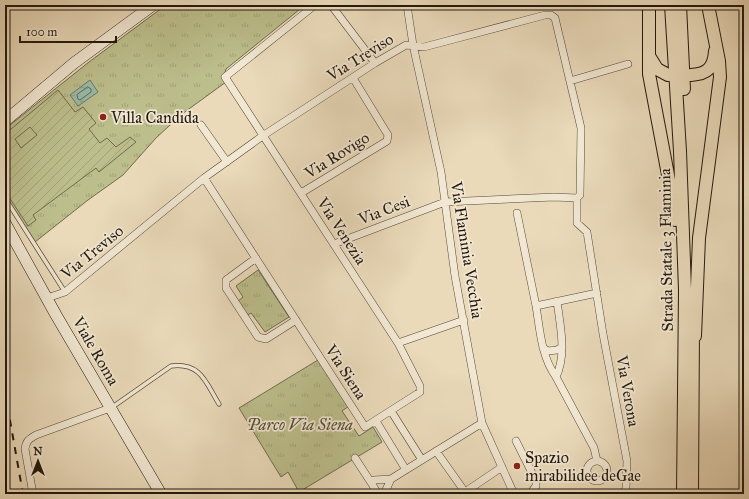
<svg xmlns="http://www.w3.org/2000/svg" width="749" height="499" viewBox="0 0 749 499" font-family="'IM FELL Great Primer',serif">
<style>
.park{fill:url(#park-tufts);stroke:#706b4d}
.garden{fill:url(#garden-furrows);stroke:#706b4d;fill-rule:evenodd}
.water{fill:url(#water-ripples);stroke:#6a7a6b}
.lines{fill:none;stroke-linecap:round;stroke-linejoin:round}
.shore{stroke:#5e6a5c;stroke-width:1}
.service-casing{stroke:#554839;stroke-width:5}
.minor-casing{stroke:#554839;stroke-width:8}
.tertiary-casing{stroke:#554839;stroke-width:10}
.secondary-casing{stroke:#23180e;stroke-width:12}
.trunk-casing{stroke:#23180e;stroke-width:14}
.service{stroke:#f1e7d2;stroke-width:3.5}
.minor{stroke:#f1e7d2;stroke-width:7}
.tertiary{stroke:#f1e7d2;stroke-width:9}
.secondary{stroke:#f1e7d2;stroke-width:11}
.trunk{stroke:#eadaba;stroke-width:12}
.rail{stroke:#23180e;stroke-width:2;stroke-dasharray:7 7;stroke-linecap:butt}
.poi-dot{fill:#8f2418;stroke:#f1e7d2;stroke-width:1.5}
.labels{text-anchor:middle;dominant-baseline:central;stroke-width:3.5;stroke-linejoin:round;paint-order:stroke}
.street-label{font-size:16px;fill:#23180e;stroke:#f1e7d2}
.poi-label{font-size:16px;fill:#23180e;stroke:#f1e7d2;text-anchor:start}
.park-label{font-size:16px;font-style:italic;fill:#514a34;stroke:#f1e7d2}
</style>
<defs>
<pattern id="park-tufts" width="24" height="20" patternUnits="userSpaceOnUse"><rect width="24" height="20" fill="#bcbe8c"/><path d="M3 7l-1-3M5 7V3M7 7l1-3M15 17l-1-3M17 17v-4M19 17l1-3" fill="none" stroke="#a1a378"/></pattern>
<pattern id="garden-furrows" width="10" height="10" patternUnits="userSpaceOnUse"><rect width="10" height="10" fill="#bcbe8c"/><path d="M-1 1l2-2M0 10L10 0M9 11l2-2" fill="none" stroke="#a1a378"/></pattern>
<pattern id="water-ripples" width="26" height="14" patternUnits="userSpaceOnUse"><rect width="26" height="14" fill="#99bba9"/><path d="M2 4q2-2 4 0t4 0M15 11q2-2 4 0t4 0" fill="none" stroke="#84a090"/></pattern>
</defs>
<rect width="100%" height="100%" fill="#eadaba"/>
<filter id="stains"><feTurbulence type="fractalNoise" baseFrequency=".005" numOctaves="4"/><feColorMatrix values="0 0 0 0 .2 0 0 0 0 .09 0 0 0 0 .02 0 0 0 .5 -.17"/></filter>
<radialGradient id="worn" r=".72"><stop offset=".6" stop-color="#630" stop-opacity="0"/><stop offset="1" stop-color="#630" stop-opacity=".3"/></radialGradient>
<!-- park -->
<path class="park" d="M 166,5 L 305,5 L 226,69 L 224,76 L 226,82 L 182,114 L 156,138 L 123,175 L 88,200 L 35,242 L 5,196 L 5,129 L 89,62 Z
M 258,270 L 289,317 L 265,332 L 251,313 L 246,316 L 237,302 L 243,297 L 236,286 Z
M 318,360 L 349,406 L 342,411 L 359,436 L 373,427 L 382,442 L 299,492 L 288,472 L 281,477 L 239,408 Z"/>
<!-- garden -->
<path class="garden" d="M 58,90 L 75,112 L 83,107 L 96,123 L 89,129 L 100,143 L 107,138 L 116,147 L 130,137 L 136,142 L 99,172 L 96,168 L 33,215 L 36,220 L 28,226 L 5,191 L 5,134 ZM 30,127 L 37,135 L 21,148 L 15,139 Z"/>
<!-- water -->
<path class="water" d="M 90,80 L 98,92 L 78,106 L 70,95 Z"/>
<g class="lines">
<!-- shore -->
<path class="shore" d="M 88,87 L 91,89 L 91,92 L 80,100 L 78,99 L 77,95 Z"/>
<defs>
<path id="service" d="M 5,198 L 65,292
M 111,408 L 171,366 C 201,362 206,383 219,404"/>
<path id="minor" d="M 331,5 L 375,63
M 407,5 L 413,45 L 441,172 L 455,276 L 482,423 L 514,494
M 570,81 L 628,64
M 201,125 L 227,162
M 204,178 L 365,427 L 420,392 L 420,386 L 398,343 L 225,77 L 315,5
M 301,193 L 387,141 L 388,135 L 353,78
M 577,198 L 577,223 L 587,232 L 603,334 L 627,461 L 626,488 L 624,494
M 517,213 L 536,306 L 597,293
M 256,258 L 226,280 L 226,288 L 258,337 L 266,339 L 296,320
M 47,298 L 65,292 L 204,178 L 264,135 L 375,63 L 406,45 L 424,47 L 545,15 L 551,15 L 555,18 L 581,128 L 580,195 L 577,198 L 554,197 L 445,202 L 334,244
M 536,306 C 540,330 541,356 556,377 L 594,448 L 597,461
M 398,343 L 464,320
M 543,348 L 548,351 L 557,350 L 562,347
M 556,377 C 567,354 560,325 557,301
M 391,411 L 422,460
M 376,421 L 406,470
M 516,441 L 536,481 L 536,486 L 530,494
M 436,451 L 465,492
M 355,458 L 372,484
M587 471a10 10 0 1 1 20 0a10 10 0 1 1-20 0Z
M 33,494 L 25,449 C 26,441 29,439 36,435 L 110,408
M 378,494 L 372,484 L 374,480 L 391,479
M 384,494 L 391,479 L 482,423
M 466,494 L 465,492 L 502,467"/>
<path id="tertiary" d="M 5,491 L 5,494"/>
<path id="secondary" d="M 5,121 L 74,63 L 153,5
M 5,223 L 56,315 L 161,494"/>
<path id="trunk" d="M 649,5 L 649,74 L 675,212 L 675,220
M 671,5 L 680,151 L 685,290 L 683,494
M 680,5 L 684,89
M 649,56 L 657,69 L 668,75
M 691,75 C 707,74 714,68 715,51
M 695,336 L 699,238 L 720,77 L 719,61 L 708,5
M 692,494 L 693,327"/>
</defs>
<!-- service casing -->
<use href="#service" class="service-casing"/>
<!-- minor casing -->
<use href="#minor" class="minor-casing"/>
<!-- tertiary casing -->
<use href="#tertiary" class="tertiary-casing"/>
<!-- secondary casing -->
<use href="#secondary" class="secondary-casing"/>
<!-- trunk casing -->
<use href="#trunk" class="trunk-casing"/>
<!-- service -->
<use href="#service" class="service"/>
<!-- minor -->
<use href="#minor" class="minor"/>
<!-- tertiary -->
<use href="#tertiary" class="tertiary"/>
<!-- secondary -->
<use href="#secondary" class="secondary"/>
<!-- trunk -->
<use href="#trunk" class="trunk"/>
<!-- rail -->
<path class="rail" d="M 5,392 L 23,494"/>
</g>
<!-- markers -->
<g class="poi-dot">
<circle cx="103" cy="117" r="4"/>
<circle cx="517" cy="466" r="4"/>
</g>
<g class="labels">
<!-- street labels -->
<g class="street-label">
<text transform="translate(360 57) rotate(-32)">Via Treviso</text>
<text transform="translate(337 155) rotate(-32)">Via Rovigo</text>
<text transform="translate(384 210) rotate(-21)">Via Cesi</text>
<text transform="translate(342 231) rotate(57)">Via Venezia</text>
<text transform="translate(467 250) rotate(81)">Via Flaminia Vecchia</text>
<text transform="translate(666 250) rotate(-91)">Strada Statale 3 Flaminia</text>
<text transform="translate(92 252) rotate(-39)">Via Treviso</text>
<text transform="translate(96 351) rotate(60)">Viale Roma</text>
<text transform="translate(346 372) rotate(57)">Via Siena</text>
<text transform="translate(628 391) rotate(80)">Via Verona</text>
</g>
<!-- poi labels -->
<g class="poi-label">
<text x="111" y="117">Villa Candida</text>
<text x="525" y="457">Spazio<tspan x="525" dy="18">mirabilidee deGae</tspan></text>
</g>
<!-- park labels -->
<g class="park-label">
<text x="300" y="424">Parco Via Siena</text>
</g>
</g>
<!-- margin -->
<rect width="749" height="499" fill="none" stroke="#eadaba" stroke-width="20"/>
<rect x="6" y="6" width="737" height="487" fill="none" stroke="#23180e" stroke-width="2"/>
<rect x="10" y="10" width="729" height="479" fill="none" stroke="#23180e"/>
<!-- north arrow -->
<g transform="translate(38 461)" stroke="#f1e7d2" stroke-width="3" paint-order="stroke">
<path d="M0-3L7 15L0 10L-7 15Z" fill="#23180e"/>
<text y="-6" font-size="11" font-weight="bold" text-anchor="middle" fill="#23180e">N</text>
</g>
<!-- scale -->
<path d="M20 36v6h96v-6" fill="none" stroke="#23180e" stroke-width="2"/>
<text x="26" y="36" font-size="12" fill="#23180e" stroke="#f1e7d2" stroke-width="3" paint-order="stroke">100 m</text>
<rect width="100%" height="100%" filter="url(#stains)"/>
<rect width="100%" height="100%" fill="url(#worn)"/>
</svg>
